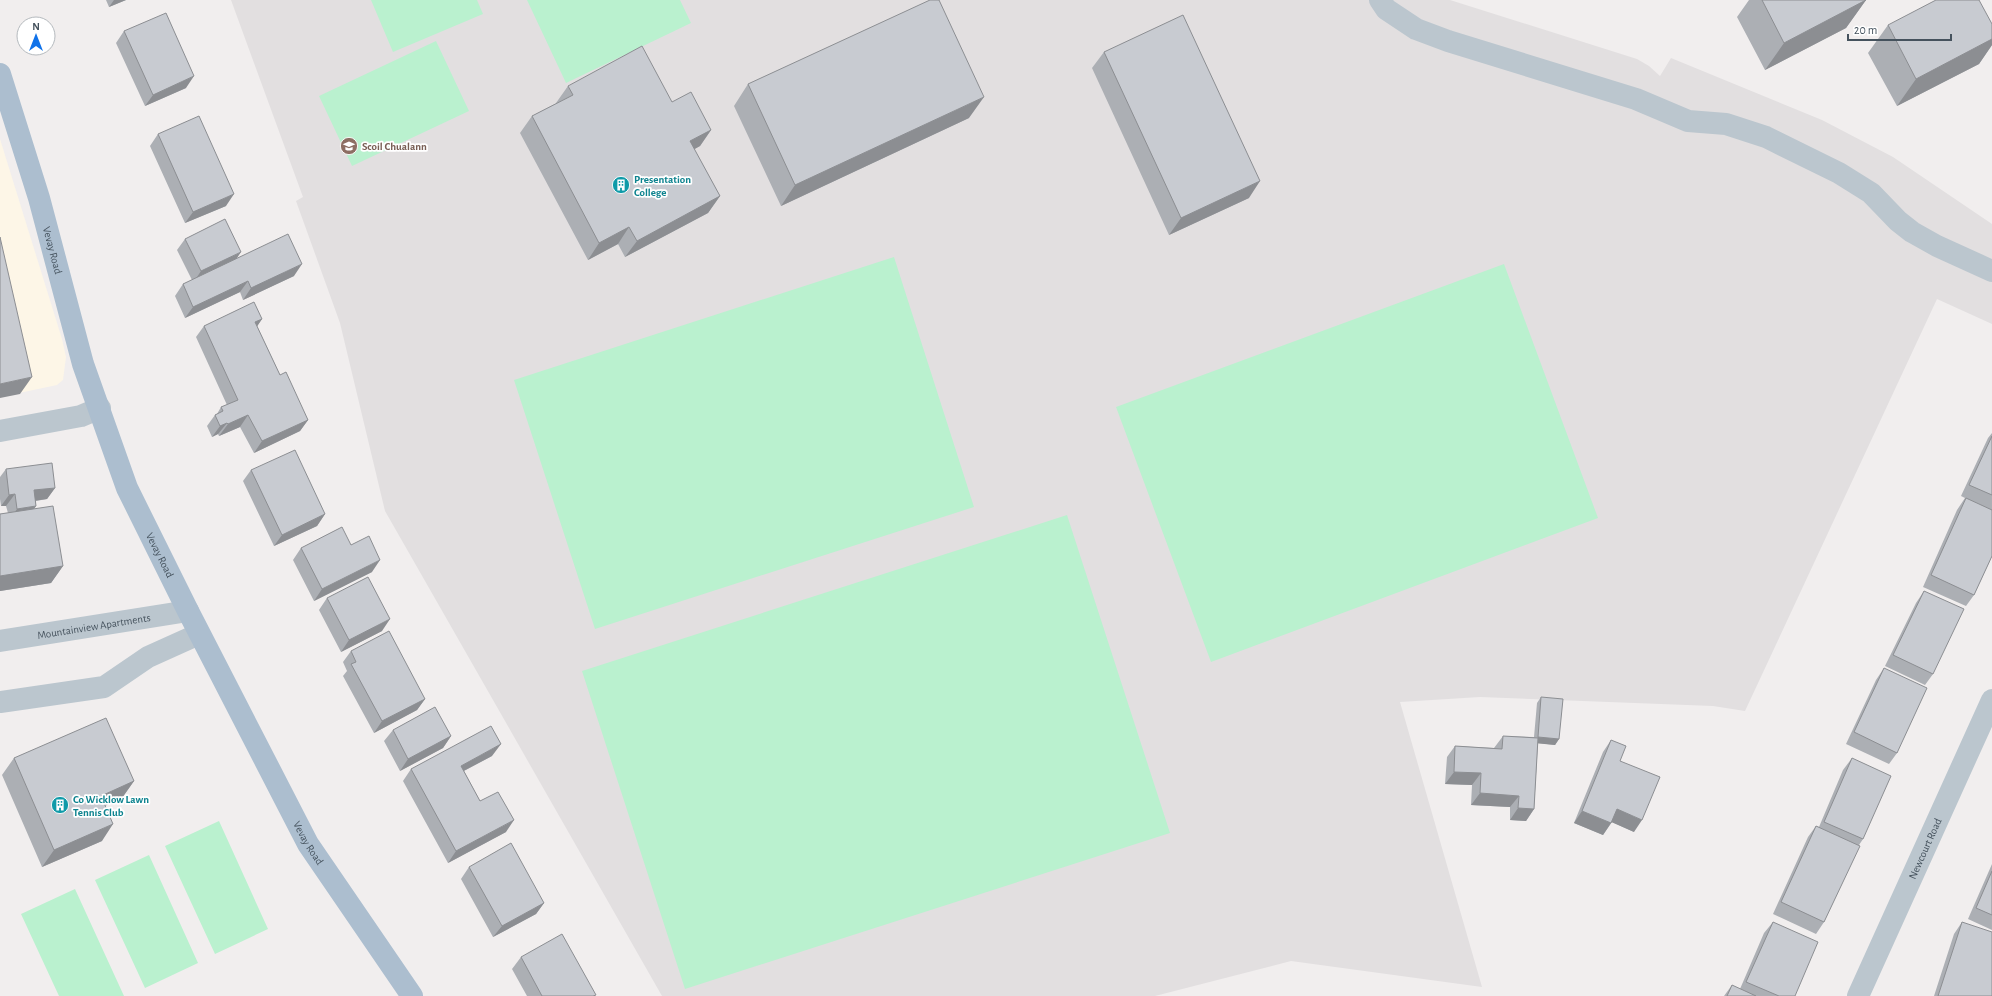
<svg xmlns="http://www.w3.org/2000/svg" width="1992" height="996" viewBox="0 0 1992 996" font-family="'Alegreya Sans',sans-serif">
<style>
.commercial{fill:#fdf6e7}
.education{fill:#e2dfe0}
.pitch{fill:#baf1cf}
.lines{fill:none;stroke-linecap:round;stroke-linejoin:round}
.minor{stroke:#bbc6ce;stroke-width:22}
.major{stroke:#acbecf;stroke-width:22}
.wall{fill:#acafb4}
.shaded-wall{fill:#8c8e92}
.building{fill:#c8cbd1;stroke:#8c8e92}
.labels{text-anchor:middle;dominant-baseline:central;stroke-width:3.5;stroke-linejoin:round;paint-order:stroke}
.education-label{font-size:11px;font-weight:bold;fill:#785e54;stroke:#fff;text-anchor:start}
.culture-label{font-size:11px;font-weight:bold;fill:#0d838f;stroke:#fff;text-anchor:start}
.street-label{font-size:11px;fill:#45525d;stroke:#fff}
</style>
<rect width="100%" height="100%" fill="#f1eeee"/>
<!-- commercial -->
<path class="commercial" d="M 0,139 L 62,339 L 66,357 L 63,380 L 57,385 L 0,397 Z"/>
<!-- education -->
<path class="education" d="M 231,0 L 1450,0 L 1637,59 L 1649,66 L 1660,76 L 1671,58 L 1822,120 L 1893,157 L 1992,224 L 1992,324 L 1937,299 L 1745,711 L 1713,706 L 1480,697 L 1400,702 L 1482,987 L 1291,961 L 1155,996 L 662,996 L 385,511 L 340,323 L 296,201 L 303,197 Z"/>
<!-- pitch -->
<path class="pitch" d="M 371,0 L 477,0 L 483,14 L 393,52 Z
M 527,0 L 680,0 L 691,23 L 566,83 Z
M 436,41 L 469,111 L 352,166 L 319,96 Z
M 894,257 L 974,507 L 595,629 L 514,380 Z
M 1504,264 L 1598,518 L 1211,662 L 1116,407 Z
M 1067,515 L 1170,833 L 685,989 L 582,671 Z
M 219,821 L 268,929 L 215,954 L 165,846 Z
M 149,855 L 198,963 L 145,988 L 95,880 Z
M 75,889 L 124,996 L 59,996 L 21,914 Z"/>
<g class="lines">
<!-- minor -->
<g class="minor">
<path d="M 1380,0 L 1386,9 L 1416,29 L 1448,41 L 1636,99 L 1688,121 L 1726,124 L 1766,137 L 1839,173 L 1871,193 L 1898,221 L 1912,232 L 1937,246 L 1992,271"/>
<path d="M 0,431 L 81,416 L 100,408"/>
<path id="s1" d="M 0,641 L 188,611"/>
<path d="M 0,702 L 104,687 L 148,657 L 199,634"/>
<path id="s2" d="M 1858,996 L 1992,700"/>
</g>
<!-- major -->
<path class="major" id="s3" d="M 0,74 L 39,198 L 83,364 L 127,488 L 188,611 L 308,844 L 412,996"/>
</g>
<!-- wall -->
<path class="wall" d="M 106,0 L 126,0 L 109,7 Z
M 1749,0 L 1866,0 L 1846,28 L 1765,70 L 1737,17 Z
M 1992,24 L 1992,45 L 1979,64 L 1897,106 L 1868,53 L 1888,25 Z
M 124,31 L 186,88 L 145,106 L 116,43 Z
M 1104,52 L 1249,198 L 1169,235 L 1092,68 Z
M 748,84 L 969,118 L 781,206 L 734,106 Z
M 568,86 L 672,102 L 711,130 L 700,146 L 694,149 L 720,196 L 708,213 L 625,257 L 618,244 L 588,260 L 520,133 L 532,116 L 557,103 L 556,103 Z
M 158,134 L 226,206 L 185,223 L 150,146 Z
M 185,239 L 236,259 L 294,276 L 243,300 L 240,292 L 185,318 L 175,296 L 183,284 L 192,280 L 177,250 Z
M 262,319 L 257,326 L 280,375 L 308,420 L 300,431 L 254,453 L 240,427 L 219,436 L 218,434 L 212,437 L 207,426 L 215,415 L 217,414 L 221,407 L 227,405 L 196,337 L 204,326 Z
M 1992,433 L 1992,556 L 1974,595 L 1966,606 L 1923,587 L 1957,510 L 1965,498 L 1961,496 L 1988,438 Z
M 6,469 L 55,488 L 47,499 L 36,501 L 36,506 L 34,509 L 63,566 L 51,583 L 0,591 L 0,514 L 8,513 L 6,506 L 1,506 L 0,499 L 0,477 Z
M 251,470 L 325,514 L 317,526 L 274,546 L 243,481 Z
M 351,545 L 372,572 L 314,601 L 293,560 L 301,548 Z
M 1924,591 L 1933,674 L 1925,685 L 1885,666 L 1916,603 Z
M 327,598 L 382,631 L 341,652 L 319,610 Z
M 351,651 L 425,699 L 417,710 L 374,733 L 343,676 L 347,671 L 343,662 Z
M 1884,668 L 1897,753 L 1889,764 L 1846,744 L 1876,680 Z
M 1541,697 L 1559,739 L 1555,745 L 1538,743 L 1534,809 L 1526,821 L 1510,820 L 1510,807 L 1471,805 L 1472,785 L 1445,784 L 1447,757 L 1455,746 L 1494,748 L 1503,736 L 1534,737 L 1537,703 Z
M 393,730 L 451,736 L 443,748 L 400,771 L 384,741 Z
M 1611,740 L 1620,761 L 1634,832 L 1612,822 L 1603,835 L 1574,823 L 1603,752 Z
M 492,756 L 464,771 L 480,801 L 506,832 L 448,863 L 403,781 L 411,769 Z
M 14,758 L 134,781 L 122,798 L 105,806 L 102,841 L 42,867 L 2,775 Z
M 1852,758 L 1863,839 L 1859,845 L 1824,922 L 1816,934 L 1773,914 L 1808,837 L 1816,826 L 1819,827 L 1843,770 Z
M 1992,864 L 1992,930 L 1968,919 Z
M 469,867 L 544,903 L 536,914 L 493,937 L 461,879 Z
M 1773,922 L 1795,996 L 1724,996 L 1732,985 L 1740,989 L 1764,933 Z
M 1962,922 L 1992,996 L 1934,996 L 1954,934 Z
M 521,957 L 594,996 L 527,996 L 512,969 Z"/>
<!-- shaded-wall -->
<path class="shaded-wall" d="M 114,0 L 126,0 L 109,7 Z
M 1866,0 L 1846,28 L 1765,70 L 1784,43 Z
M 1992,39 L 1992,45 L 1979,64 L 1897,106 L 1916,79 Z
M 194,76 L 186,88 L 145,106 L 153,95 Z
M 984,97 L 969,118 L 781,206 L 795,185 Z
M 711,130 L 700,146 L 679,158 L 690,141 Z
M 1260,181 L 1249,198 L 1169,235 L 1181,218 Z
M 234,194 L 226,206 L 185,223 L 193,212 Z
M 720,196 L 708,213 L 625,257 L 637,241 Z
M 629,227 L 618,244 L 588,260 L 599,243 Z
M 241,252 L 233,264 L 193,283 L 201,271 Z
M 302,264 L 294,276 L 243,300 L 251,288 Z
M 248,281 L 240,292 L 185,318 L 193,307 Z
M 262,319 L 254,331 L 255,322 Z
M 32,377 L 20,394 L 0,398 L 0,384 Z
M 248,415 L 240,427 L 219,436 L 228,424 Z
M 308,420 L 300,431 L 254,453 L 262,441 Z
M 227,423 L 218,434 L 212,437 L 220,426 Z
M 55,488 L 47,499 L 26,502 L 34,490 Z
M 15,494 L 6,506 L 1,506 L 9,495 Z
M 36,506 L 28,518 L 9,520 L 17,509 Z
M 325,514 L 317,526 L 274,546 L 282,535 Z
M 380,560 L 372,572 L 314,601 L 322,589 Z
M 63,566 L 51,583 L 0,591 L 0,576 Z
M 390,619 L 382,631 L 341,652 L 349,640 Z
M 425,699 L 417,710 L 374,733 L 382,721 Z
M 451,736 L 443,748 L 400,771 L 408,759 Z
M 1538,737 L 1559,739 L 1555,745 L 1534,743 Z
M 501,744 L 492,756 L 452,777 L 461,766 Z
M 1454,772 L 1481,773 L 1472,785 L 1445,784 Z
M 134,781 L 122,798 L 89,812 L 101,796 Z
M 1480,793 L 1519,796 L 1510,807 L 1471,805 Z
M 1518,808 L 1534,809 L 1526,821 L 1510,820 Z
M 1617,809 L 1642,820 L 1634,832 L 1609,821 Z
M 1582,811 L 1611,823 L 1603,835 L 1574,823 Z
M 514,820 L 506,832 L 448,863 L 456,851 Z
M 113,824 L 102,841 L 42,867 L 54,850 Z
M 544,903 L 536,914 L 493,937 L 502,926 Z"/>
<!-- building -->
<path class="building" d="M 930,0 L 939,0 L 984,97 L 795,185 L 748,84 Z
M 1762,0 L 1866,0 L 1784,43 Z
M 1936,0 L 1979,0 L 1992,24 L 1992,39 L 1916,79 L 1888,25 Z
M 166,13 L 194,76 L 153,95 L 124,31 Z
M 1183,15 L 1260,181 L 1181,218 L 1104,52 Z
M 642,46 L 672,102 L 691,92 L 711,130 L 690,141 L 720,196 L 637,241 L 629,227 L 599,243 L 532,116 L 573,95 L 568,86 Z
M 199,116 L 234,194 L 193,212 L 158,134 Z
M 225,219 L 241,252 L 201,271 L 185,239 Z
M 288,234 L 302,264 L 251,288 L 248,281 L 193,307 L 183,284 Z
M 0,237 L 32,377 L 0,384 Z
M 254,302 L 262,319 L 255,322 L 280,375 L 286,372 L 308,420 L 262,441 L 248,415 L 228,424 L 227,423 L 220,426 L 215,415 L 223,411 L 221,407 L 238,400 L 204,326 Z
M 1992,436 L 1992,495 L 1969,485 Z
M 295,450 L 325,514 L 282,535 L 251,470 Z
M 52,463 L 55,488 L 34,490 L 36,506 L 17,509 L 15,494 L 9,495 L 6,469 Z
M 1966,498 L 1992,510 L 1992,556 L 1974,595 L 1931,575 Z
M 53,506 L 63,566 L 0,576 L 0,514 Z
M 342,527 L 351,545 L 369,536 L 380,560 L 322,589 L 301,548 Z
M 368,577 L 390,619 L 349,640 L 327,598 Z
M 1924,591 L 1964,609 L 1933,674 L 1893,655 Z
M 389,631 L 425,699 L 382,721 L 351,664 L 356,662 L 351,651 Z
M 1884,668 L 1927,688 L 1897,753 L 1854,732 Z
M 1541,697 L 1563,699 L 1559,739 L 1538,737 Z
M 435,707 L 451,736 L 408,759 L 393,730 Z
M 106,718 L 134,781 L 101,796 L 113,824 L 54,850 L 14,758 Z
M 491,726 L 501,744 L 461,766 L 480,801 L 498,792 L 514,820 L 456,851 L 411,769 Z
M 1503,736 L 1538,738 L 1534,809 L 1518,808 L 1519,796 L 1480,793 L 1481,773 L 1454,772 L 1455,746 L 1502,749 Z
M 1611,740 L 1626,746 L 1620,761 L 1660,777 L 1642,820 L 1617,809 L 1611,823 L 1582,811 Z
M 1852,758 L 1891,776 L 1863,839 L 1824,822 Z
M 1816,826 L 1860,846 L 1824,922 L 1781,902 Z
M 511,843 L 544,903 L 502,926 L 469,867 Z
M 1992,871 L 1992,915 L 1976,908 Z
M 1773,922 L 1818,942 L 1795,996 L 1779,996 L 1746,982 Z
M 1962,922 L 1992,932 L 1992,996 L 1938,996 Z
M 562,934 L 596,995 L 593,996 L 542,996 L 521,957 Z
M 1732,985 L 1756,996 L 1727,996 Z"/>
<!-- icons -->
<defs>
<symbol id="school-disc" viewBox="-11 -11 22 22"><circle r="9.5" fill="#8d6e63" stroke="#fff"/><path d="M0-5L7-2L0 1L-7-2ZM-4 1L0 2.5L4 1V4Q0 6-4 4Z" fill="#fff"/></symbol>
<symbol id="building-disc" viewBox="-11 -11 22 22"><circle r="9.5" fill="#0f9aa8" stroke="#fff"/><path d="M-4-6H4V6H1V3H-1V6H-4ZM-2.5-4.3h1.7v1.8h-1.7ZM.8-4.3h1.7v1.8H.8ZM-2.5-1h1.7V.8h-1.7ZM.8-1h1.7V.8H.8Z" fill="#fff"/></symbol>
</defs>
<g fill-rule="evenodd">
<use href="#school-disc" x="339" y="136" width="20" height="20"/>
<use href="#building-disc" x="611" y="175" width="20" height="20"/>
<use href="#building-disc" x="50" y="795" width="20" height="20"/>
</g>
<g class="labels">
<!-- education labels -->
<g class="education-label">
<text x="362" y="146">Scoil Chualann</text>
</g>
<!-- culture labels -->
<g class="culture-label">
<text x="634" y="179">Presentation<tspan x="634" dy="13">College</tspan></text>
<text x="73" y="799">Co Wicklow Lawn<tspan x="73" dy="13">Tennis Club</tspan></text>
</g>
<!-- street labels -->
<g class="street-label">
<text stroke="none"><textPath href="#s3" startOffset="184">Vevay Road</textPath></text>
<text stroke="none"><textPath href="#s3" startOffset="508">Vevay Road</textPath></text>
<text stroke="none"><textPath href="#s1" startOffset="95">Mountainview Apartments</textPath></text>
<text stroke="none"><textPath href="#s3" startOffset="832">Vevay Road</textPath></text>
<text stroke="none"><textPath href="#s2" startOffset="162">Newcourt Road</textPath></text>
</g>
</g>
<!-- north arrow -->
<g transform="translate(36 36)"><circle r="19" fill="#ffffff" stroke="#b5babe"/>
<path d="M0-3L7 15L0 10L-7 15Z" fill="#1072e9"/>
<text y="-6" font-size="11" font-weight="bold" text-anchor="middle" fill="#45525d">N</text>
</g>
<!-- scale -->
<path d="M1848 34v6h103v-6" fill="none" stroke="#45525d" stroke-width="2"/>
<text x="1854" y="34" font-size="12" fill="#45525d" stroke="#ffffff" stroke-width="3" paint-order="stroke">20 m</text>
</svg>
